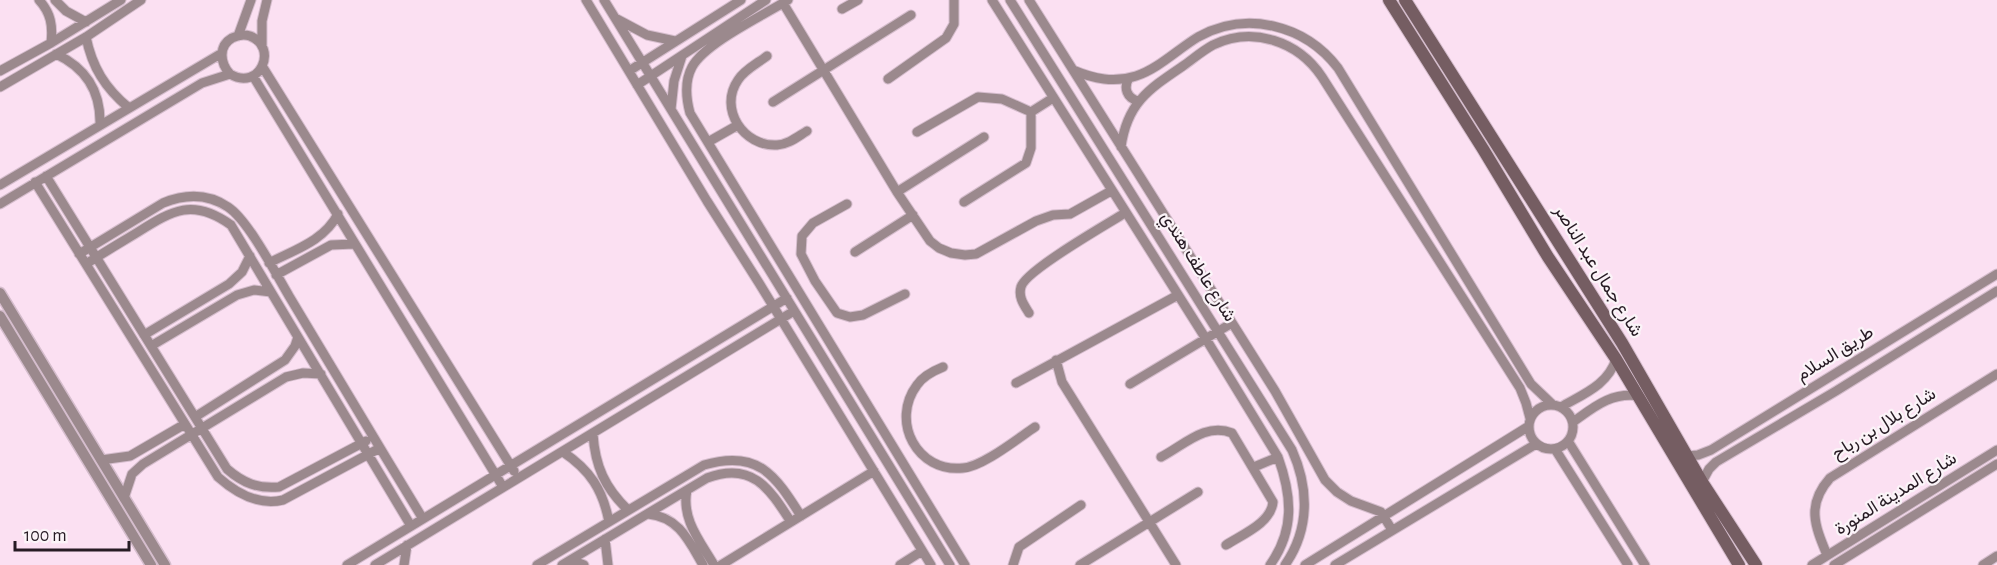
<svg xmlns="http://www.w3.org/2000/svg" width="1997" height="565" viewBox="0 0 1997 565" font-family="'Alegreya Sans',Vazirmatn,sans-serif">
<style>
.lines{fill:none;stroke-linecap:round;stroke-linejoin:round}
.minor-casing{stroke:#d5bdcd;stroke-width:11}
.tertiary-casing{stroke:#d5bdcd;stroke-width:13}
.secondary-casing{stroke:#d5bdcd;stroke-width:14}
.minor{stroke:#9b898d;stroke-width:9}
.tertiary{stroke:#9b898d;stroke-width:10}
.secondary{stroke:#755d62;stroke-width:12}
.labels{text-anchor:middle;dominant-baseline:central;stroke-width:4.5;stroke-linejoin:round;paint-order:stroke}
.street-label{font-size:18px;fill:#271b24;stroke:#fbf4f8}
</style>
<rect width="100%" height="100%" fill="#fbe0f2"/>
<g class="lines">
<defs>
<path id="minor" d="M 39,0 C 51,13 53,26 51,43
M 55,0 L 66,11 L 86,22
M 586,0 L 707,201 L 759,283 L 931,565
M 604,0 L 950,565
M 788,0 C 764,15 705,43 692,67 C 684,82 686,98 690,113 L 965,565
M 992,0 L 1206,339 L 1278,457 C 1292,496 1295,530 1270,565
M 1010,0 L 1292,450 C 1309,488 1310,529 1285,565
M 1029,0 L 1275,391 L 1325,480 L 1337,492 L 1351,501 L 1381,512 L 1392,530
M 783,3 L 897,192 L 930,241 L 939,248 L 951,253 L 965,255 L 976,254 L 1036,221 L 1053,215 L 1070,214 L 1111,191
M 842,9 L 858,0
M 617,19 L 647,35 L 675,41
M 238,36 L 251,0
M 86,37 C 92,67 105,88 129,108
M 262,46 L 262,21 L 267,0
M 56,54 C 86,68 101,91 100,125
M 767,56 C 758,63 744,70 738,80 C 718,109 744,147 777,145 C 789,144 797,137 807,131
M 262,66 L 514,471
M 1073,70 C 1094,79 1114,83 1136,76 C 1158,69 1178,49 1198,37 C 1247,10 1305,25 1338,68 L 1531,384 L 1552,404
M 0,71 L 51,43 L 121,0
M 629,71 L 741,0
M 253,76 L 503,487
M 1129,78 C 1123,88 1127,98 1138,101
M 888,79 L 946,38 L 954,24 L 954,0
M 637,85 L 766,0
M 0,87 L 86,37 L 141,0
M 773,102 L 911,15
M 671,109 L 674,81 L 682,56
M 1031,112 L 1053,98
M 917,132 L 978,97 L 1002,99 L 1031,112 L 1031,148 L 1026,163 L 964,202
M 708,142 L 738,125
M 1121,147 C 1127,103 1149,89 1183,66 C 1193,59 1202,51 1213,45 C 1253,26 1298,41 1322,77 L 1520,388 L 1526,403 L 1530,418
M 46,176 L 227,469 C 243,483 258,489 279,487 L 366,441
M 35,182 L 218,477 C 236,493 258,506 283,500 L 380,448
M 0,185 L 222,53
M 897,192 L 984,137
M 0,204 L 202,83 L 230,74 C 260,92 279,47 250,36 C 244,34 238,35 232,38 C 218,46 220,63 230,74
M 847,204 L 813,223 L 802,236 L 801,254 L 815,281 L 837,313 L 850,317 L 863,315 L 905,294
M 855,252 L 913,215
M 79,254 L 163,203 C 185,194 207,193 228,207 C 248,220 276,274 289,296 C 334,371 378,445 423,519
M 269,263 C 294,250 324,241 338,214
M 86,264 C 103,253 120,243 138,232 C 173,210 193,198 231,225 L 411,526
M 276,275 L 331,245 L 354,244
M 1029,313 C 1024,305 1018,297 1021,287 C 1025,271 1107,224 1125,213
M 144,335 L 229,284 L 242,272 L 250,256
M 151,346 L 237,295 L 254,290 L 271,292
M 1056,360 L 1062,382 L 1176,565
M 943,367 C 933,371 923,376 917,385 C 890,421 917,473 963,468 C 982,467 1017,439 1035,427
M 1016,383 L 1178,295
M 1130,384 L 1232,323
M1529 427a22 22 0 1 1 44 0a22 22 0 1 1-44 0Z
M 1561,407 C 1583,394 1608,385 1616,359
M 195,417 L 285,360 L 295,346 L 298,337
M 1573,422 C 1594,407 1611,392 1639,396
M 593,434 C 595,466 605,488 628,510
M 1568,441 L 1645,565
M 1555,449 L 1628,565
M 563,452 C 590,470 603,490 609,522
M 1687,456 L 1698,455 L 1711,450 L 1997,274
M 1161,457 C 1184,445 1206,422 1232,433 L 1273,502 C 1271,523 1243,534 1226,545
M 101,460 L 130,456 L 185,424
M 1254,467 L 1278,457
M 1702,482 L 1709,469 L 1716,462 L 1836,391 L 1997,291
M 687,490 C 681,519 700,541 714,565
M 124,498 L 132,474 L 143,464 L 286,377 L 303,373 L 321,374
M 648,514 C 679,517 689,541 703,565
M 605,539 L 608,565
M 1827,555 C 1815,526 1806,505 1830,478 L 1997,374
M 571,560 L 584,565
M 347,565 L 787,298
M 375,565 L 794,311
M 404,565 L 407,545
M 537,565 L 704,465 C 758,449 775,475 801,516
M 562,565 L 707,478 C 752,461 769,488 791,522
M 721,565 L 874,471
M 900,565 L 922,551
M 1013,565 L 1019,547 L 1081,505
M 1080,565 L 1198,492
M 1305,565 L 1529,426
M 1335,565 L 1536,444
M 1812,565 L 1997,450
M 1834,565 L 1997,464
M 1983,565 L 1997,556"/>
<path id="tertiary" d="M 0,293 L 165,565
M 0,316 L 151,565"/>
<path id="secondary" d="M 1389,0 L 1483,149 L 1548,257 L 1616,359 L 1739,565
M 1405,0 L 1622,343 L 1702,482 L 1756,565"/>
</defs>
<!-- minor casing -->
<use href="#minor" class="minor-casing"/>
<!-- tertiary casing -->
<use href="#tertiary" class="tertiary-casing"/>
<!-- secondary casing -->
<use href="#secondary" class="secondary-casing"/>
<!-- minor -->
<use href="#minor" class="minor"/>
<!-- tertiary -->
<use href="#tertiary" class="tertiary"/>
<!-- secondary -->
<use href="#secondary" class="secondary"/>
</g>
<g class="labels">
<!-- street labels -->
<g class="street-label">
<text transform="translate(1198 267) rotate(58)">شارع عاطف هندي</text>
<text transform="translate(1598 271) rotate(58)">شارع جمال عبد الناصر</text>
<text transform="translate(1835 354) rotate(-32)">طريق السلام</text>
<text transform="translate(1884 424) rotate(-32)">شارع بلال بن رباح</text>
<text transform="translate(1896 494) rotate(-32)">شارع المدينة المنورة</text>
</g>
</g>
<!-- scale -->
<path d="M15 541v9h114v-9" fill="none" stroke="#271b24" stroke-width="3"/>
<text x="24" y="541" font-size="18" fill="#271b24" stroke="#fbf4f8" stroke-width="4.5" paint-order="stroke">100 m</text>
</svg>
